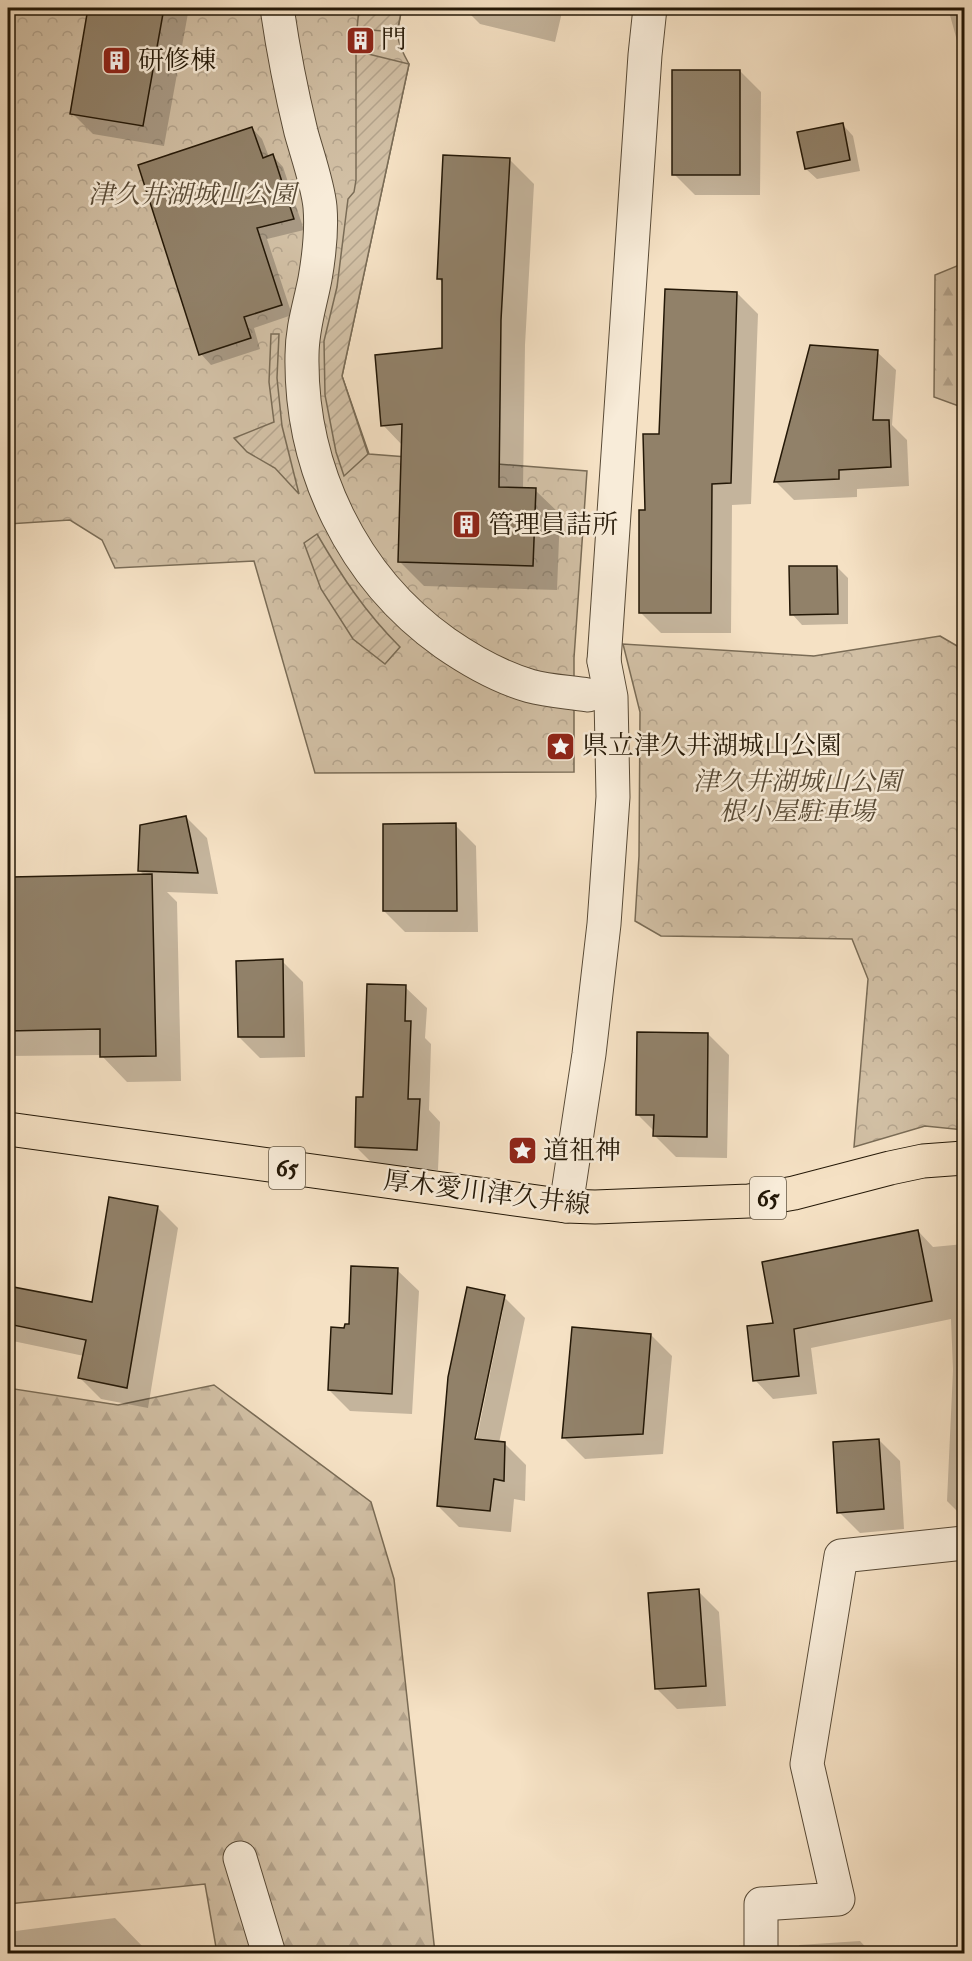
<svg xmlns="http://www.w3.org/2000/svg" width="972" height="1961" viewBox="0 0 972 1961" font-family="'IM FELL Double Pica','Noto Serif JP',serif">
<style>
.forest{fill:url(#forest-firs);stroke:#7a6c56;stroke-width:1.5}
.park{fill:url(#park-crowns);stroke:#7a6c56;stroke-width:1.5}
.garden{fill:url(#garden-furrows);stroke:#7a6c56;stroke-width:1.5}
.shadow{fill:#0003;fill-rule:evenodd}
.building{fill:#918169;stroke:#241807;stroke-width:1.5}
.lines{fill:none;stroke-linecap:round;stroke-linejoin:round}
.pedestrian-casing{stroke:#584a36;stroke-width:35}
.minor-casing{stroke:#584a36;stroke-width:35}
.tertiary-casing{stroke:#584a36;stroke-width:35}
.primary-casing{stroke:#241807;stroke-width:35}
.pedestrian{stroke:#f8ecd9;stroke-width:33}
.minor{stroke:#f8ecd9;stroke-width:33}
.tertiary{stroke:#f8ecd9;stroke-width:33}
.primary{stroke:#f5e1c4;stroke-width:33}
.labels{text-anchor:middle;dominant-baseline:central;stroke-width:5;stroke-linejoin:round;paint-order:stroke}
.shield{fill:#f8ecd9;stroke:#645846;stroke-width:1.5}
.shield-label{font-size:24px;font-weight:bold;fill:#241807}
.poi-label{font-size:26px;fill:#241807;stroke:#f8ecd9;text-anchor:start}
.park-label{font-size:26px;font-style:italic;fill:#584a36;stroke:#f8ecd9}
.street-label{font-size:26px;fill:#241807;stroke:#f8ecd9}
</style>
<defs>
<pattern id="forest-firs" width="22" height="20" patternUnits="userSpaceOnUse" patternTransform="scale(1.5)"><rect width="22" height="20" fill="#d1bfa4"/><path d="M5 1l3.5 6h-7zM16 11l3.5 6h-7z" fill="#b3a38c"/></pattern>
<pattern id="park-crowns" width="20" height="18" patternUnits="userSpaceOnUse" patternTransform="scale(1.5)"><rect width="20" height="18" fill="#d1bfa4"/><path d="M2 6a3 3 0 1 1 6 0M12 15a3 3 0 1 1 6 0" fill="none" stroke="#b3a38c"/></pattern>
<pattern id="garden-furrows" width="10" height="10" patternUnits="userSpaceOnUse" patternTransform="scale(1.5)"><rect width="10" height="10" fill="#d1bfa4"/><path d="M-1 1l2-2M0 10L10 0M9 11l2-2" fill="none" stroke="#b3a38c"/></pattern>
</defs>
<rect width="100%" height="100%" fill="#f5e1c4"/>
<filter id="stains"><feTurbulence type="fractalNoise" baseFrequency=".00333" numOctaves="4"/><feColorMatrix values="0 0 0 0 .2 0 0 0 0 .09 0 0 0 0 .02 0 0 0 .5 -.17"/></filter>
<radialGradient id="worn" r=".72"><stop offset=".6" stop-color="#630" stop-opacity="0"/><stop offset="1" stop-color="#630" stop-opacity=".3"/></radialGradient>
<!-- forest -->
<path class="forest" d="M 964,263 L 964,408 L 934,397 L 935,275 Z
M 214,1385 L 371,1502 L 394,1579 L 435,1953 L 217,1953 L 205,1884 L 8,1904 L 8,1388 L 118,1405 Z"/>
<!-- park -->
<path class="park" d="M 8,8 L 402,8 C 396,36 395,39 409,64 L 342,376 L 369,454 L 587,471 L 574,658 L 574,772 L 315,773 L 254,561 L 115,568 L 102,540 L 70,520 L 8,524 Z
M 940,636 L 964,650 L 964,1130 L 925,1126 L 854,1147 L 868,979 L 852,939 L 661,936 L 635,921 L 639,856 L 640,712 L 623,644 L 814,656 Z"/>
<!-- garden -->
<path class="garden" d="M 359,8 L 402,8 L 397,32 L 357,29 Z
M 356,51 L 409,64 L 342,376 L 368,454 L 344,476 L 336,452 L 325,395 L 324,341 L 337,287 L 348,199 L 354,192 L 356,180 Z
M 271,334 L 279,334 L 277,378 L 282,426 L 299,494 L 275,468 L 247,452 L 234,438 L 274,422 L 269,382 Z
M 317,534 C 342,577 365,612 400,647 L 385,664 L 353,639 L 321,589 L 304,543 Z"/>
<!-- shadow -->
<path class="shadow" d="M 90,8 L 182,8 L 188,13 L 164,146 L 93,134 L 72,113 Z
M 464,8 L 563,8 L 555,42 L 480,24 Z
M 948,8 L 964,8 L 964,66 Z
M 740,71 L 761,92 L 760,195 L 695,195 L 674,174 Z
M 843,125 L 853,136 L 860,171 L 817,179 L 806,169 Z
M 252,128 L 262,139 L 269,157 L 273,156 L 283,167 L 304,230 L 267,239 L 292,315 L 254,328 L 260,349 L 211,365 L 201,354 L 139,166 Z
M 510,160 L 534,184 L 525,345 L 523,489 L 535,490 L 560,514 L 557,590 L 424,586 L 400,562 L 403,446 L 383,425 L 444,349 L 443,283 L 438,278 Z
M 737,293 L 758,314 L 751,504 L 732,505 L 731,633 L 661,633 L 640,612 L 660,435 Z
M 877,352 L 896,370 L 892,425 L 907,440 L 909,486 L 857,489 L 857,497 L 794,500 L 775,481 Z
M 837,567 L 848,578 L 848,624 L 802,625 L 792,614 Z
M 186,817 L 207,838 L 218,894 L 167,892 L 177,902 L 181,1081 L 127,1082 L 101,1055 L 8,1056 L 8,927 L 13,927 L 145,876 L 139,870 Z
M 455,825 L 476,846 L 478,932 L 405,932 L 384,911 Z
M 282,961 L 303,982 L 305,1057 L 260,1058 L 239,1037 Z
M 405,987 L 427,1008 L 425,1038 L 431,1044 L 429,1110 L 440,1122 L 438,1170 L 377,1168 L 356,1147 L 364,1099 Z
M 708,1034 L 729,1055 L 727,1158 L 676,1157 L 655,1136 L 655,1132 L 638,1115 Z
M 157,1207 L 178,1228 L 148,1408 L 101,1399 L 80,1378 L 84,1356 L 8,1340 L 8,1288 L 93,1304 Z
M 918,1231 L 933,1247 L 964,1244 L 964,1518 L 947,1501 L 953,1370 L 951,1319 L 811,1348 L 817,1394 L 773,1399 L 755,1380 L 775,1324 Z
M 397,1270 L 419,1291 L 412,1414 L 350,1411 L 329,1390 L 346,1330 Z
M 504,1297 L 525,1318 L 499,1443 L 505,1444 L 526,1465 L 525,1501 L 514,1499 L 511,1532 L 459,1527 L 438,1506 ZM 500,1310 L 503,1310 L 475,1447 L 472,1446 Z
M 651,1335 L 672,1356 L 663,1454 L 585,1459 L 564,1438 Z
M 879,1440 L 900,1461 L 904,1529 L 860,1533 L 839,1512 Z
M 698,1591 L 719,1612 L 726,1706 L 677,1709 L 656,1688 Z
M 115,1918 L 144,1948 L 145,1954 L 8,1954 L 8,1932 Z
M 860,1941 L 872,1954 L 800,1954 L 799,1945 Z"/>
<!-- building -->
<path class="building" d="M 88,8 L 164,8 L 143,126 L 70,114 Z
M 672,70 L 740,70 L 740,175 L 672,175 Z
M 843,123 L 850,160 L 805,169 L 797,132 Z
M 252,127 L 263,158 L 273,154 L 294,219 L 257,228 L 282,305 L 244,317 L 251,338 L 199,355 L 138,165 Z
M 443,155 L 510,158 L 501,320 L 499,487 L 536,488 L 533,566 L 398,562 L 402,424 L 381,426 L 375,355 L 442,348 L 442,279 L 437,279 Z
M 665,289 L 737,292 L 731,483 L 712,484 L 711,613 L 639,613 L 639,510 L 645,510 L 643,434 L 659,434 Z
M 810,345 L 878,350 L 873,420 L 889,420 L 891,467 L 839,470 L 839,479 L 774,482 Z
M 789,566 L 837,566 L 838,614 L 790,615 Z
M 186,816 L 198,873 L 138,871 L 140,825 Z
M 456,823 L 457,911 L 383,911 L 383,824 Z
M 152,874 L 156,1056 L 100,1057 L 100,1029 L 8,1031 L 8,925 L 12,925 L 11,877 Z
M 283,959 L 284,1037 L 238,1037 L 236,961 Z
M 367,984 L 406,985 L 405,1021 L 411,1021 L 408,1099 L 420,1099 L 417,1150 L 355,1147 L 356,1097 L 363,1097 Z
M 637,1032 L 708,1033 L 707,1137 L 653,1136 L 654,1115 L 636,1115 Z
M 109,1197 L 158,1206 L 127,1388 L 78,1378 L 86,1340 L 8,1324 L 8,1286 L 92,1302 Z
M 918,1230 L 932,1301 L 794,1329 L 799,1376 L 753,1381 L 747,1326 L 773,1323 L 762,1262 Z
M 351,1266 L 398,1268 L 392,1394 L 328,1390 L 331,1327 L 344,1328 L 345,1324 L 349,1324 Z
M 467,1287 L 505,1295 L 475,1439 L 505,1442 L 504,1481 L 494,1479 L 490,1511 L 437,1506 L 448,1377 Z
M 572,1327 L 651,1334 L 643,1434 L 562,1438 Z
M 879,1439 L 884,1509 L 837,1513 L 833,1442 Z
M 699,1589 L 706,1686 L 655,1689 L 648,1593 Z"/>
<g class="lines">
<defs>
<path id="pedestrian" d="M 277,8 C 283,49 291,91 301,132 C 307,154 318,185 320,207 C 322,231 319,256 315,279 C 310,305 302,328 302,355 C 300,468 352,577 445,643 C 471,661 499,677 530,686 C 548,691 569,692 588,695"/>
<path id="minor" d="M 604,661 L 645,55 L 650,8
M 240,1858 L 269,1954
M 761,1954 L 761,1904 L 838,1899 L 807,1764 L 841,1556 L 964,1543"/>
<path id="tertiary" d="M 566,1206 L 589,1054 L 604,924 L 613,797 L 611,697 L 604,661"/>
<path id="primary" d="M 8,1129 L 472,1193 L 566,1206 L 595,1207 L 749,1201 L 794,1193 L 890,1168 L 923,1161 L 964,1158"/>
</defs>
<!-- pedestrian casing -->
<use href="#pedestrian" class="pedestrian-casing"/>
<!-- minor casing -->
<use href="#minor" class="minor-casing"/>
<!-- tertiary casing -->
<use href="#tertiary" class="tertiary-casing"/>
<!-- primary casing -->
<use href="#primary" class="primary-casing"/>
<!-- pedestrian -->
<use href="#pedestrian" class="pedestrian"/>
<!-- minor -->
<use href="#minor" class="minor"/>
<!-- tertiary -->
<use href="#tertiary" class="tertiary"/>
<!-- primary -->
<use href="#primary" class="primary"/>
</g>
<!-- icons -->
<defs>
<symbol id="building-square" viewBox="-11 -11 22 22"><rect x="-9" y="-9" width="18" height="18" rx="4" fill="#8f2418" stroke="#f8ecd9"/><path d="M-4-6H4V6H1V3H-1V6H-4ZM-2.5-4.3h1.7v1.8h-1.7ZM.8-4.3h1.7v1.8H.8ZM-2.5-1h1.7V.8h-1.7ZM.8-1h1.7V.8H.8Z" fill="#fff"/></symbol>
<symbol id="sight-square" viewBox="-11 -11 22 22"><rect x="-9" y="-9" width="18" height="18" rx="4" fill="#8f2418" stroke="#f8ecd9"/><path d="M0-6L1.8-2.2L6-1.7L2.9 1.2L3.7 5.4L0 3.3L-3.7 5.4L-2.9 1.2L-6-1.7L-1.8-2.2Z" fill="#fff"/></symbol>
</defs>
<g fill-rule="evenodd">
<use href="#building-square" x="344" y="24" width="33" height="33"/>
<use href="#building-square" x="100" y="44" width="33" height="33"/>
<use href="#building-square" x="450" y="508" width="33" height="33"/>
<use href="#sight-square" x="544" y="730" width="33" height="33"/>
<use href="#sight-square" x="506" y="1134" width="33" height="33"/>
</g>
<g class="labels">
<!-- shield labels -->
<g class="shield">
<rect x="269" y="1147" width="36" height="42" rx="4.5"/>
<rect x="750" y="1177" width="36" height="42" rx="4.5"/>
</g>
<g class="shield-label">
<text x="287" y="1168">65</text>
<text x="768" y="1198">65</text>
</g>
<!-- poi labels -->
<g class="poi-label">
<text x="381" y="40">門</text>
<text x="138" y="61">研修棟</text>
<text x="488" y="525">管理員詰所</text>
<text x="582" y="746">県立津久井湖城山公園</text>
<text x="543" y="1151">道祖神</text>
</g>
<!-- park labels -->
<g class="park-label">
<text x="192" y="195">津久井湖城山公園</text>
<text x="797" y="782">津久井湖城山公園<tspan x="797" dy="30">根小屋駐車場</tspan></text>
</g>
<!-- street labels -->
<g class="street-label">
<text transform="translate(487 1193) rotate(7)">厚木愛川津久井線</text>
</g>
</g>
<!-- margin -->
<rect width="972" height="1961" fill="none" stroke="#f5e1c4" stroke-width="30"/>
<rect x="9" y="9" width="954" height="1943" fill="none" stroke="#241807" stroke-width="3"/>
<rect x="15" y="15" width="942" height="1931" fill="none" stroke="#241807" stroke-width="1.5"/>
<rect width="100%" height="100%" filter="url(#stains)"/>
<rect width="100%" height="100%" fill="url(#worn)"/>
</svg>
